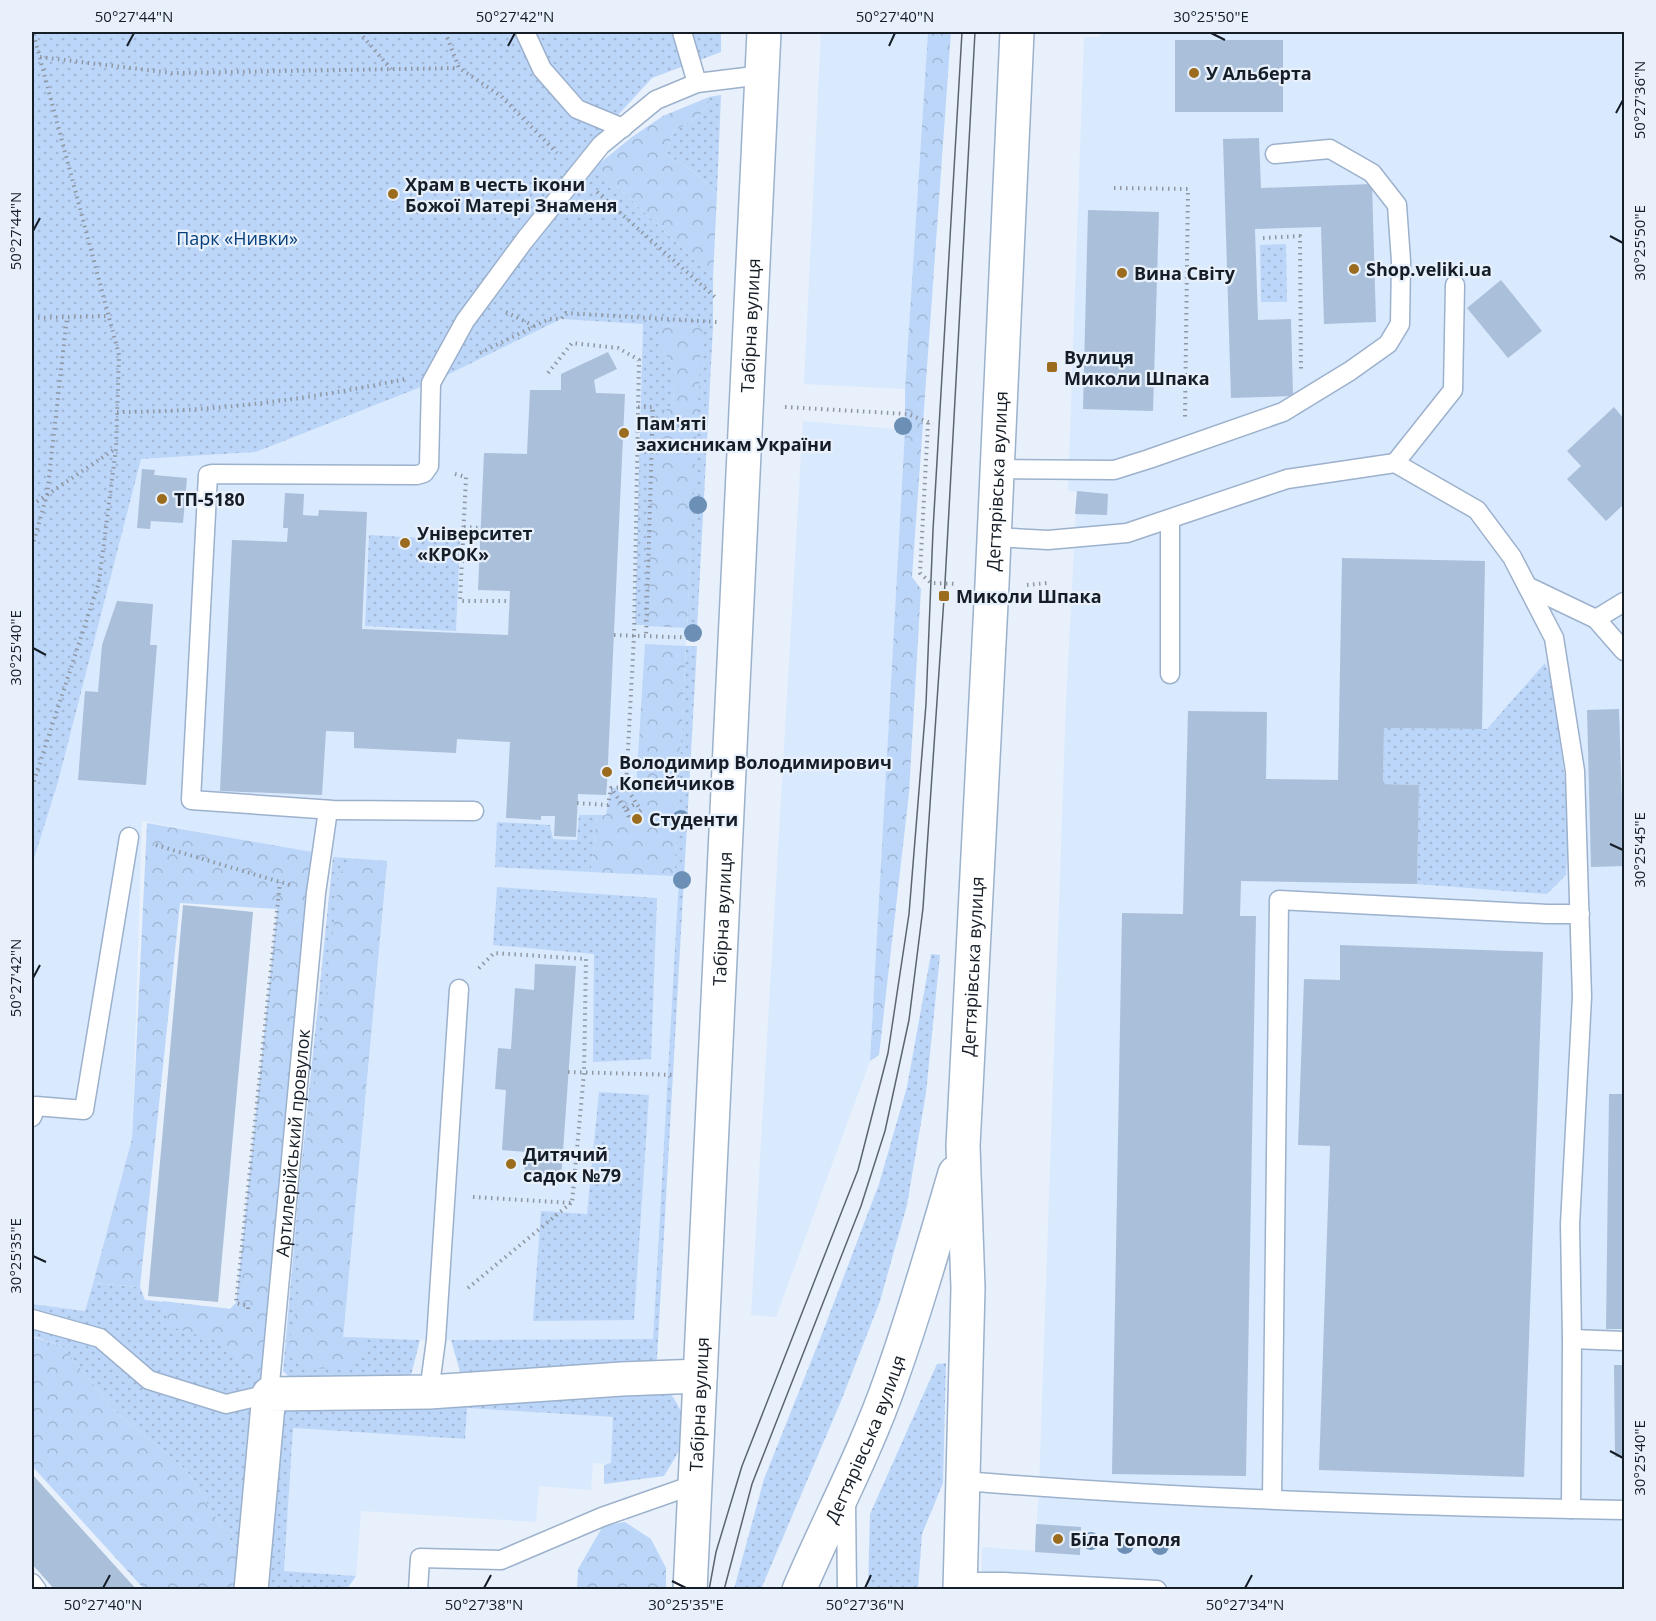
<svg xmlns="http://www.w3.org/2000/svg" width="1656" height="1621" viewBox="0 0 1656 1621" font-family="'Open Sans',sans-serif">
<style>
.built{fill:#d9e9fe}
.grass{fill:url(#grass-dots)}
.forest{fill:url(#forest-crowns)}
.building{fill:#aabfda}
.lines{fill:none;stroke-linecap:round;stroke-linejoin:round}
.lane-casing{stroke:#9cb1cc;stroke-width:21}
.street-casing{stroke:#9cb1cc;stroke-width:36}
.secondary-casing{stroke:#9cb1cc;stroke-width:36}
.path{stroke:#8f98a2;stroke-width:4;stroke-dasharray:1.5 4.5;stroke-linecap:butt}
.lane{stroke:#fff;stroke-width:18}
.street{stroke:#fff;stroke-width:33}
.secondary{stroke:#fff;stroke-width:33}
.tram{stroke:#5c656f;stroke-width:1.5}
.tree{fill:#6b8fb5}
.ticks{fill:none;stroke:#151d27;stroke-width:2}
.poi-dot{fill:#9b6c1d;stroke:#e7f0fb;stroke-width:2}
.labels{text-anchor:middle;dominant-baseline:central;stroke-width:4.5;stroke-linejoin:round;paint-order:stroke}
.poi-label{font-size:18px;font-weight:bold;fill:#151d27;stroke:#e7f0fb;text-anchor:start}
.park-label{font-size:18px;fill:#063f7c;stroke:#e7f0fb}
.street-label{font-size:18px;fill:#151d27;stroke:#e7f0fb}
.neatline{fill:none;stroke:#151d27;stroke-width:2}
.ticks-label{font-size:15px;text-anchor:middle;fill:#151d27}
</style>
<defs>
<pattern id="grass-dots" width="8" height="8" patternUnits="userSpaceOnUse" patternTransform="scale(1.5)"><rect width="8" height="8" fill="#bcd6f9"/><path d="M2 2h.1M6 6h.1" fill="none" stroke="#a1b7d5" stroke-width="1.8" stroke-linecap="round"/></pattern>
<pattern id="forest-crowns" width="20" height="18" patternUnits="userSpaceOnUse" patternTransform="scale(1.5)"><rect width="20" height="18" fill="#bcd6f9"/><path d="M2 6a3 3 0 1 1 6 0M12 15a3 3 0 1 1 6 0" fill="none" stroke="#a1b7d5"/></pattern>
</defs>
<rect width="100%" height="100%" fill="#e7f0fb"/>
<!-- built -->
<path class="built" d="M 821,32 L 928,32 L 905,389 L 804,384 Z
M 1101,32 L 1624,32 L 1624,1589 L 981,1590 L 982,1547 L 1035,1551 L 1039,1488 L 1066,703 L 1077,492 L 1068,491 L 1084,37 L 1100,37 Z
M 561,319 L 702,327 L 674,876 L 679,877 L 653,1340 L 436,1340 L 343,1338 L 387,862 L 333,857 L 142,821 L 132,1139 L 85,1311 L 32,1304 L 32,865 L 58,782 L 141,459 L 256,452 L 431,383 Z
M 803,421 L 905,430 L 870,1061 L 776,1317 L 751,1315 Z
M 467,1408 L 614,1417 L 611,1464 L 593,1463 L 591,1490 L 539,1486 L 536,1522 L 361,1511 L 356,1576 L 284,1571 L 293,1428 L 464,1439 Z"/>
<!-- grass -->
<path class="grass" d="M 32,32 L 721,32 L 721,52 L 652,78 L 579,158 L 596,166 L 713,278 L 713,327 L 697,629 L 687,628 L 701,327 L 662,325 L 662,351 L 675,364 L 673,403 L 652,424 L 647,625 L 635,625 L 643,324 L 561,319 L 431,383 L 256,452 L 141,459 L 58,782 L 32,865 Z
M 721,95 L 717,193 L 694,172 L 666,154 L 673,132 C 686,123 709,115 709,97 Z
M 1286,244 L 1287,302 L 1261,302 L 1260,245 Z
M 369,535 L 460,540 L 456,631 L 365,626 Z
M 686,646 L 697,646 L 657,1359 L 651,1364 L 463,1382 L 451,1340 L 653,1339 L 679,877 L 674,876 Z
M 1545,663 L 1552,680 L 1570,820 L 1566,875 L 1547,894 L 1417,884 L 1419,785 L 1383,784 L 1384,728 L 1487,729 Z
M 579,815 L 597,815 L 591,872 L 495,867 L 497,822 L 550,825 L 553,839 L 577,840 Z
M 333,857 L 387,861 L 343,1337 L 420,1340 L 410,1379 L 298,1386 L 283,1371 L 299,1190 Z
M 497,887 L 657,898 L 651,1059 L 593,1062 L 594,954 L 493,945 Z
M 931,954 L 940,955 L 926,1093 L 907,1205 L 880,1301 L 841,1401 L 761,1589 L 734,1589 L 764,1479 L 822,1334 L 879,1184 L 907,1087 Z
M 599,1092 L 649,1095 L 634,1320 L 533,1321 L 541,1211 L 587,1214 Z
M 93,1283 L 140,1287 L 145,1300 L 230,1309 L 236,1303 L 261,1381 L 240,1556 L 186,1470 L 115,1411 L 62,1346 L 32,1336 L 32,1304 L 85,1311 Z
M 946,1363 L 943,1483 L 922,1534 L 918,1589 L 868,1589 L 870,1514 L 937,1364 Z
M 668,1390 C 694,1424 686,1442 664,1476 L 604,1484 L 604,1465 L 611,1463 L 613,1417 L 467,1408 L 465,1439 L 293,1428 L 284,1571 L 356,1576 L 347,1589 L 261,1590 L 277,1411 Z"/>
<!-- forest -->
<path class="forest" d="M 928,32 L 951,32 L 912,577 L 921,589 L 909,793 L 879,1055 L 870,1061 L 905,430 L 905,389 Z
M 709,97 C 709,115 686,123 673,132 L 666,154 L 694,172 L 717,193 L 713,278 L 596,166 L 632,137 L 663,116 Z
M 662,325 L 702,327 L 687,628 L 646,626 L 652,424 L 673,403 L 675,364 L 662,351 Z
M 645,644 L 686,646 L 674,876 L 591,872 L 597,815 L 606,815 L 611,788 L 636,788 Z
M 147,823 L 312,852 L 261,1381 L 225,1344 L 169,1326 L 162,1301 L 230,1309 L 236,1303 L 277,909 L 180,903 L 140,1287 L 93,1283 L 132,1139 Z
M 354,859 L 387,861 L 343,1337 L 366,1338 L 363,1355 L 343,1368 L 304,1369 L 287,1353 L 302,1273 L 299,1190 L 323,1030 L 339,874 Z
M 32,1337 L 62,1346 L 115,1411 L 186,1470 L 240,1556 L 237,1589 L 144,1589 L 32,1466 Z
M 625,1522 L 651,1539 L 666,1568 L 666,1589 L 577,1590 L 578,1569 L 603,1526 Z"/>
<!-- building -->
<path class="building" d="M 1175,40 L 1283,40 L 1283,112 L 1175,112 Z
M 1259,138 L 1261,188 L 1372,184 L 1376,322 L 1324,324 L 1321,227 L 1255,229 L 1258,320 L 1291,319 L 1293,396 L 1231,398 L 1223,139 Z
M 1088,210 L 1159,212 L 1153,411 L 1083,409 Z
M 1501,280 L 1542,331 L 1508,358 L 1467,308 Z
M 608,352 L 617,369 L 594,380 L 596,393 L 625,394 L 607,784 L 606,795 L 578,794 L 576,837 L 554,836 L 555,816 L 541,816 L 541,820 L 506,818 L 510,742 L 457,739 L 456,753 L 354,748 L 354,732 L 326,731 L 322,795 L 220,791 L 232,540 L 287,542 L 288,528 L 283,528 L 285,493 L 304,494 L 303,515 L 318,516 L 319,510 L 367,512 L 362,629 L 508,635 L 510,591 L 478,590 L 484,453 L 527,454 L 530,390 L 561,390 L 561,374 Z
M 1614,407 L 1624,419 L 1624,504 L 1606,521 L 1567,479 L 1581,466 L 1567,451 Z
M 142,469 L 155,470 L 154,475 L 187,478 L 183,523 L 151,521 L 150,529 L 137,528 Z
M 1077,491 L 1108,494 L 1107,515 L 1075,514 Z
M 1342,558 L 1485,561 L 1482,729 L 1384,728 L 1383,784 L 1419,785 L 1417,884 L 1241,881 L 1240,916 L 1256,916 L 1246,1476 L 1112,1474 L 1122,913 L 1183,914 L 1188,711 L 1267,712 L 1266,779 L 1338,780 Z
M 117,601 L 153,604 L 150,645 L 157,645 L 146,785 L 78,780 L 85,691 L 98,692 L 102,645 Z
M 1619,709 L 1624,866 L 1591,867 L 1587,710 Z
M 183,905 L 253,912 L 218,1302 L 148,1296 Z
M 1340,945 L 1543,952 L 1524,1477 L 1319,1470 L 1330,1146 L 1298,1145 L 1304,979 L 1340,980 Z
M 535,964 L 576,966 L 561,1180 L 524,1177 L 526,1152 L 502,1150 L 506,1090 L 495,1089 L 498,1048 L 511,1049 L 515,988 L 534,990 Z
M 1609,1094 L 1624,1094 L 1624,1329 L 1606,1329 Z
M 1614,1365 L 1624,1365 L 1624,1457 L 1615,1457 Z
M 32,1474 L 137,1590 L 55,1590 L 32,1564 Z
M 1036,1524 L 1081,1527 L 1080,1555 L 1035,1552 Z"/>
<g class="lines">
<defs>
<g id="lane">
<path d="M 525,32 L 542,69 L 577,109 L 623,128"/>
<path d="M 682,32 L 697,83"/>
<path d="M 1395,463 L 1453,390 L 1455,285"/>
<path d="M 997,469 L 1114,470 L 1149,459 L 1283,412 L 1350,371 L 1388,344 L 1400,324 L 1401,261 L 1397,205 L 1372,173 L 1330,149 L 1275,154"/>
<path d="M 994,537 L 1048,540 L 1127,533 L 1287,479 L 1395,463 L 1477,510 L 1512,557 L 1554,638 L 1575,771 L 1582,997 L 1570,1224 L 1572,1339 L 1571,1509"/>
<path d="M 1527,586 L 1596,619 L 1624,651"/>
<path d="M 1596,619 L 1624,602"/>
<path d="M 1170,674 L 1170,519"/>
<path d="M 474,811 L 333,810 L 191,800 L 208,475 L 212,474 L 417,475 L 424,473 L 429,466 L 431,383 L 465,321 L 524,241 L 601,145 L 656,100 L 697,83 L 762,75"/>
<path d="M 32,1117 L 36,1106 L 84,1110 L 129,837"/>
<path id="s1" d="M 32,1319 L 100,1338 L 149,1380 L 226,1404 L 269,1394 L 316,893 L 328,810"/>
<path d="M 1572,1339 L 1624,1341"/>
<path d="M 429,1392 L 436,1340 L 459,989"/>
<path d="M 964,1481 C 1184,1499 1404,1506 1624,1510"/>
<path d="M 1272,1499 L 1279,900 L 1547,914 L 1580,914"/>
<path d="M 846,1501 L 847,1590"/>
<path d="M 960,1582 L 1004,1582 L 1157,1590"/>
<path d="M 32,1583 L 37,1590"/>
<path d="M 418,1590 L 420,1558 L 501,1560 L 602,1517 L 696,1484"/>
</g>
<g id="street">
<path d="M 251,1590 L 269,1394 L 429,1392 L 622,1379 L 700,1376"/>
<path id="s2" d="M 690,1590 L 764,32"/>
</g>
<g id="secondary">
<path id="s3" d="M 799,1590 C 829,1520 866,1451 891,1379 C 915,1312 935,1242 955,1173"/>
<path id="s4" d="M 960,1590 L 968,1288 L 963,1146 L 992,584 L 1017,32"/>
</g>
</defs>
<!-- lane casing -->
<use href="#lane" class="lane-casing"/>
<!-- street casing -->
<use href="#street" class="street-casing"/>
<!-- secondary casing -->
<use href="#secondary" class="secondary-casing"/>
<!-- path -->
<path class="path" d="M 359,32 L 391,69
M 445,32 L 459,68 L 501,96 L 557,153
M 40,57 L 172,73 L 459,68
M 1114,188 L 1188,189 L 1185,417
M 597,192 L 717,299
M 1263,238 L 1300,236 L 1301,369
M 506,312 L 534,326
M 32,318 L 109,316
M 480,353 L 549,319 L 561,319 L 566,313 L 717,322
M 548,373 L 572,343 L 618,348 L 639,360 L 634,636 L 626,787 L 636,803 L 626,810 L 611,788
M 638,407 L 653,407 L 646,636
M 785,407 L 908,414 L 933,424
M 117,412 C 214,412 311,399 405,379
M 928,423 L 920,573 L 931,583 L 957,584
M 455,474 L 466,477 L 460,601 L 510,601
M 32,505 L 115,449
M 464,527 L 481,528
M 32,547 L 47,495 L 67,317
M 1027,585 L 1047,583
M 614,635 L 700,638
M 32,787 L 99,582 L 116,448 L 119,355 L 33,32
M 577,803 L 608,805 L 611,788 L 626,787
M 626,810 L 630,820 L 641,810 L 636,803
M 156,845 L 290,885
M 568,1072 L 676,1075
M 473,1197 L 572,1203 L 584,1073 L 586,959 L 494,953 L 478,969
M 468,1288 L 571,1203
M 248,1309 L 248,1306 L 236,1303 L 280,882"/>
<!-- lane -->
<use href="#lane" class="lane"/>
<!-- street -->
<use href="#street" class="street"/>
<!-- secondary -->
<use href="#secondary" class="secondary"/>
<!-- tram -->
<path class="tram" d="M 709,1590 L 716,1552 L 742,1466 L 858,1170 L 888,1053 L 909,914 L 926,704 L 933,530 L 962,32
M 724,1590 L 752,1484 L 861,1206 L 885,1131 L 909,1020 L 923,908 L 945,583 L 975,32"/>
</g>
<!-- trees -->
<g class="tree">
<circle cx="903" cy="426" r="9"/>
<circle cx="698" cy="505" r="9"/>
<circle cx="693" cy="633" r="9"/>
<circle cx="681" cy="819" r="9"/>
<circle cx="682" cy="880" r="9"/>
<circle cx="1091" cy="1541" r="9"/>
<circle cx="1125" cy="1545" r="9"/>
<circle cx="1160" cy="1546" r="9"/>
</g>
<!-- ticks -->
<path class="ticks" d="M 1211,33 L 1225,40M 127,46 L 134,33M 508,46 L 515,33M 889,46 L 895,33M 1616,113 L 1623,100M 33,231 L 40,218M 1610,236 L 1623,243M 33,648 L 46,655M 1610,844 L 1623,850M 33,978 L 40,965M 33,1256 L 46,1262M 1610,1451 L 1623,1458M 672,1581 L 686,1588M 103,1588 L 110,1575M 484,1588 L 491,1575M 865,1588 L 871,1575M 1245,1588 L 1252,1575"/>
<!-- markers -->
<g class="poi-dot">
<circle cx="1194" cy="73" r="6"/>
<circle cx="393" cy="194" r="6"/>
<circle cx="1354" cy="269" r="6"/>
<circle cx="1122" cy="273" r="6"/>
<rect x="1046" y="361" width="12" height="12" rx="3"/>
<circle cx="624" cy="433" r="6"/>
<circle cx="162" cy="499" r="6"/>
<circle cx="405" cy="543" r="6"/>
<rect x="938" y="590" width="12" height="12" rx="3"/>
<circle cx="607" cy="772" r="6"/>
<circle cx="637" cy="819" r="6"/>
<circle cx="511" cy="1164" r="6"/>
<circle cx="1058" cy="1539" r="6"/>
</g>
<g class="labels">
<!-- poi labels -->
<g class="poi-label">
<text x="1206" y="73">У Альберта</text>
<text x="405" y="184">Храм в честь ікони<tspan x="405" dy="21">Божої Матері Знаменя</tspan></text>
<text x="1366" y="269">Shop.veliki.ua</text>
<text x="1134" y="273">Вина Світу</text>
<text x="1064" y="357">Вулиця<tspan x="1064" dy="21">Миколи Шпака</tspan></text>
<text x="636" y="423">Пам'яті<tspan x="636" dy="21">захисникам України</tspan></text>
<text x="174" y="499">ТП-5180</text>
<text x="417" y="533">Університет<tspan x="417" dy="21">«КРОК»</tspan></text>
<text x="956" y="596">Миколи Шпака</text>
<text x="619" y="762">Володимир Володимирович<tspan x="619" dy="21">Копєйчиков</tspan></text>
<text x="649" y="819">Студенти</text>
<text x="523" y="1154">Дитячий<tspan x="523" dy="21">садок №79</tspan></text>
<text x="1070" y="1539">Біла Тополя</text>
</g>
<!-- park labels -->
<g class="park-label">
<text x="237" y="238">Парк «Нивки»</text>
</g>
<!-- street labels -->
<g class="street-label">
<text stroke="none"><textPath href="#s2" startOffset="1266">Табірна вулиця</textPath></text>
<text stroke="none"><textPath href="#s4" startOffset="1110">Дегтярівська вулиця</textPath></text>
<text stroke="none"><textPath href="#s2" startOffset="672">Табірна вулиця</textPath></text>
<text stroke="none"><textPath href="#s4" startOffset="624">Дегтярівська вулиця</textPath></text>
<text stroke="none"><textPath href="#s1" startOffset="512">Артилерійський провулок</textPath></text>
<text stroke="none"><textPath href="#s2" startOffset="186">Табірна вулиця</textPath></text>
<text stroke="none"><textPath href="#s3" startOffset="165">Дегтярівська вулиця</textPath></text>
</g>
</g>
<!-- border -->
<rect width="1656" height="1621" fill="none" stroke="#e7f0fb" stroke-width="66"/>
<rect x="33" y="33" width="1590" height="1555" class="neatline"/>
<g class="ticks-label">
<text x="134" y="22">50°27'44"N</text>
<text x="515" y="22">50°27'42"N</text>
<text x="895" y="22">50°27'40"N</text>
<text x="1211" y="22">30°25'50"E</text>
<text transform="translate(1640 100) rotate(-90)" y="5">50°27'36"N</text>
<text transform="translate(16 231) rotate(-90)" y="5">50°27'44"N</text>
<text transform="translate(1640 243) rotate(-90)" y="5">30°25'50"E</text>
<text transform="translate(16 648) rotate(-90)" y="5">30°25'40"E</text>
<text transform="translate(1640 850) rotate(-90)" y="5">30°25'45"E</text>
<text transform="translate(16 978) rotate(-90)" y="5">50°27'42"N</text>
<text transform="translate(16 1256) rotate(-90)" y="5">30°25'35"E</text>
<text transform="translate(1640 1458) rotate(-90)" y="5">30°25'40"E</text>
<text x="103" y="1610">50°27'40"N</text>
<text x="484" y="1610">50°27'38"N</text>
<text x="686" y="1610">30°25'35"E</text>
<text x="865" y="1610">50°27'36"N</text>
<text x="1245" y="1610">50°27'34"N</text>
</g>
</svg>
